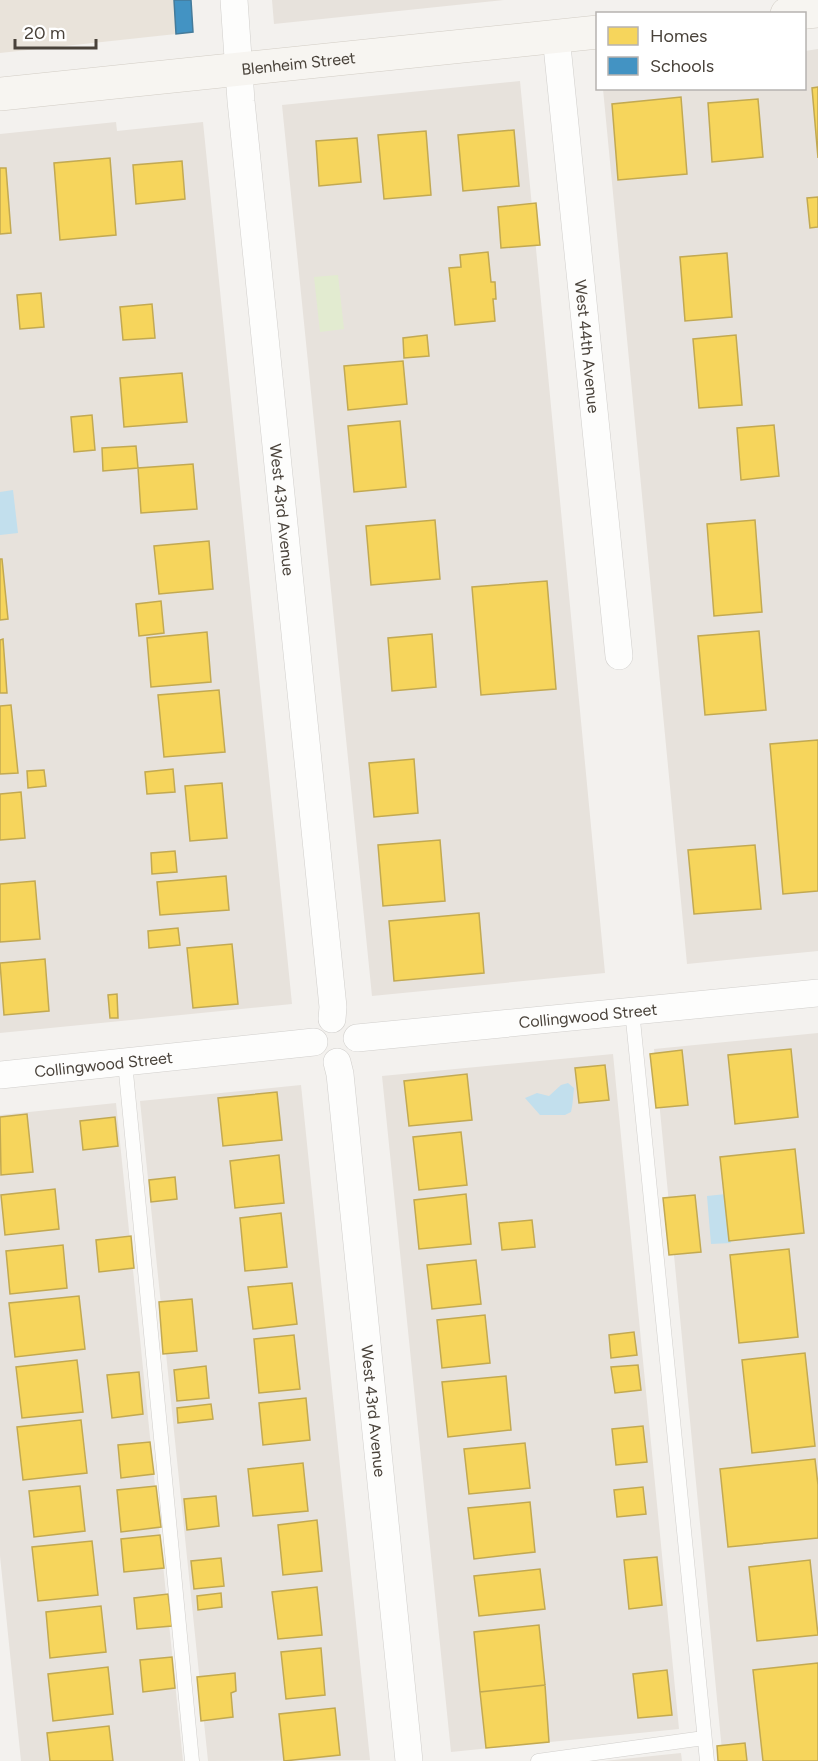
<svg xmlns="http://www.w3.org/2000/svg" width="818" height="1761" viewBox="0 0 818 1761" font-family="Figtree,sans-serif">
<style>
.residential{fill:#e7e2dc}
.education{fill:#e9e3da}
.green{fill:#e2ebd0}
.water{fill:#c2dfed}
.homes{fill:#f6d55c;stroke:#c2a952;stroke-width:1.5}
.schools{fill:#4393c3;stroke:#457b9a;stroke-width:1.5}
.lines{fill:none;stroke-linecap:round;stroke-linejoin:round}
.lane-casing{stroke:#d1cfcc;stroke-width:15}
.street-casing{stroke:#d1cfcc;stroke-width:28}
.secondary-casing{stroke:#d2cdc5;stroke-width:34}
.lane{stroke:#fdfdfc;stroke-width:14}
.street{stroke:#fdfdfc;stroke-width:27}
.secondary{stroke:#f7f5f1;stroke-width:33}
.labels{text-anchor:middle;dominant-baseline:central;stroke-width:6;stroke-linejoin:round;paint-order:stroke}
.street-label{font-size:16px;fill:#49423a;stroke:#fff}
</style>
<rect width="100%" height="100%" fill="#f3f1ee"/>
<!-- residential -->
<path class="residential" d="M 272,0 L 504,0 L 274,24 Z
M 818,49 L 818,951 L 687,964 L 603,89 L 804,88 L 805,51 Z
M 520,81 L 605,973 L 372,996 L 282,105 Z
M 116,122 L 117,131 L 203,122 L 292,1004 L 0,1033 L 0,134 Z
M 818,1033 L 818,1761 L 723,1761 L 654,1049 Z
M 613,1054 L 679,1729 L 451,1752 L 382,1076 Z
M 301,1085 L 370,1760 L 208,1761 L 140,1101 Z
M 116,1103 L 183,1761 L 21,1761 L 0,1556 L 0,1115 Z
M 681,1753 L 682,1761 L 604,1761 Z"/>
<!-- education -->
<path class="education" d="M 0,0 L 174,0 L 176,34 L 0,53 Z"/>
<!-- green -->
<path class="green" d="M 338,275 L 344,329 L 320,332 L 314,277 Z"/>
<!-- water -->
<path class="water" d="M 13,490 L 18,533 L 0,535 L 0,492 Z
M 568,1083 L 574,1088 C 573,1096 573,1104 571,1112 L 565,1115 L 540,1115 L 525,1098 L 537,1093 L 549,1096 L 561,1085 Z
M 726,1194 L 731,1243 L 711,1244 L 707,1196 Z"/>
<!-- homes -->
<path class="homes" d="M 818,87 L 818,158 L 812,88 Z
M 681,97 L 687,174 L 618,180 L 612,104 Z
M 758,99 L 763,157 L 712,162 L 708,103 Z
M 514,130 L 519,186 L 463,191 L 458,135 Z
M 426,131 L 431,195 L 384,199 L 378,135 Z
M 357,138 L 361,182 L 319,186 L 316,141 Z
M 110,158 L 116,235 L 60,240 L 54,163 Z
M 182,161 L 185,199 L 136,204 L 133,165 Z
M 0,168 L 6,168 L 11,233 L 0,234 Z
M 818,197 L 818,227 L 810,228 L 807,198 Z
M 536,203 L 540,245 L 501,248 L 498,207 Z
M 488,252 L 491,282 L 495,282 L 496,299 L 493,299 L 495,321 L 455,325 L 449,268 L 461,267 L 460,255 Z
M 727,253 L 732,317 L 685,321 L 680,257 Z
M 41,293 L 44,327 L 20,329 L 17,295 Z
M 152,304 L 155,338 L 123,340 L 120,307 Z
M 427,335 L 429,356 L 404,358 L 403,338 Z
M 736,335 L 742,405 L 699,408 L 693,339 Z
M 403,361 L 407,404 L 348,410 L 344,366 Z
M 182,373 L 187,422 L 124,427 L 120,378 Z
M 92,415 L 95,450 L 74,452 L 71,417 Z
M 400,421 L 406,487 L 354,492 L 348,426 Z
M 774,425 L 779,476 L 741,480 L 737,428 Z
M 136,446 L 138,468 L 103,471 L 102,448 Z
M 193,464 L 197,509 L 141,513 L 138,468 Z
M 435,520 L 440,579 L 371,585 L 366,526 Z
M 755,520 L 762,612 L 714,616 L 707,524 Z
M 209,541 L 213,589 L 159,594 L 154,546 Z
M 0,559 L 2,559 L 8,619 L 0,620 Z
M 547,581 L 556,689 L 481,695 L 472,587 Z
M 161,601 L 164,633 L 139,636 L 136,604 Z
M 759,631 L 766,710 L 705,715 L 698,636 Z
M 207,632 L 211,682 L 151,687 L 147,638 Z
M 432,634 L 436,687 L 392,691 L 388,638 Z
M 3,639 L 7,693 L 0,693 L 0,640 Z
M 219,690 L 225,752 L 164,757 L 158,695 Z
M 11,705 L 18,773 L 0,774 L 0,706 Z
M 818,740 L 818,891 L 783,894 L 770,744 Z
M 414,759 L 418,813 L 374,817 L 369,763 Z
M 173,769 L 175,792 L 147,794 L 145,772 Z
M 44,770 L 46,786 L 28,788 L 27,771 Z
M 222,783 L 227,838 L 190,841 L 185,786 Z
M 21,792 L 25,838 L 0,840 L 0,794 Z
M 440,840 L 445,901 L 383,906 L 378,845 Z
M 755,845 L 761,909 L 694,914 L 688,850 Z
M 175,851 L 177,872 L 152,874 L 151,853 Z
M 226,876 L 229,910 L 160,915 L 157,882 Z
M 35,881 L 40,939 L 0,942 L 0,884 Z
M 479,913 L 484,973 L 394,981 L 389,921 Z
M 178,928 L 180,945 L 149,948 L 148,931 Z
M 232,944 L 238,1004 L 193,1008 L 187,948 Z
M 45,959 L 49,1011 L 4,1015 L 0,963 Z
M 117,994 L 118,1018 L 110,1018 L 108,995 Z
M 791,1049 L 798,1117 L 735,1124 L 728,1055 Z
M 682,1050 L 688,1105 L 656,1108 L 650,1054 Z
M 605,1065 L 609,1100 L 579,1103 L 575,1068 Z
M 467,1074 L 472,1120 L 409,1126 L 404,1081 Z
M 277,1092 L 282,1140 L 223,1146 L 218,1098 Z
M 27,1114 L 33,1172 L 1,1175 L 0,1117 Z
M 115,1117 L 118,1146 L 83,1150 L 80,1121 Z
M 461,1132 L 467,1185 L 419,1190 L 413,1137 Z
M 795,1149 L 804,1233 L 729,1241 L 720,1157 Z
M 279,1155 L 284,1203 L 235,1208 L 230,1161 Z
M 175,1177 L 177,1199 L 151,1202 L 149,1180 Z
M 55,1189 L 59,1229 L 5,1235 L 1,1195 Z
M 466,1194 L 471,1244 L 419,1249 L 414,1200 Z
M 695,1195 L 701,1252 L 669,1255 L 663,1198 Z
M 281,1213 L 287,1267 L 245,1271 L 240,1218 Z
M 532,1220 L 535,1247 L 502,1250 L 499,1223 Z
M 131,1236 L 134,1268 L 99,1272 L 96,1240 Z
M 63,1245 L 67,1288 L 10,1294 L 6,1251 Z
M 789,1249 L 798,1337 L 739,1343 L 730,1255 Z
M 476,1260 L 481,1304 L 432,1309 L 427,1265 Z
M 292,1283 L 297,1324 L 253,1329 L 248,1287 Z
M 79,1296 L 85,1349 L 15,1357 L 9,1303 Z
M 192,1299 L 197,1351 L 163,1354 L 159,1302 Z
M 485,1315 L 490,1363 L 442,1368 L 437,1320 Z
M 634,1332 L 637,1355 L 611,1358 L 609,1335 Z
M 294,1335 L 300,1389 L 259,1393 L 254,1339 Z
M 805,1353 L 815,1446 L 752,1453 L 742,1360 Z
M 77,1360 L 83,1412 L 22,1418 L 16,1367 Z
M 638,1365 L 641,1390 L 615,1393 L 611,1367 Z
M 206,1366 L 209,1398 L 177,1401 L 174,1370 Z
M 139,1372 L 143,1414 L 112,1418 L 107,1375 Z
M 506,1376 L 511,1430 L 448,1437 L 442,1382 Z
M 306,1398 L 310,1440 L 263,1445 L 259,1403 Z
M 211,1404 L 213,1419 L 178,1423 L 177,1408 Z
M 81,1420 L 87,1473 L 23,1480 L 17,1427 Z
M 643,1426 L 647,1462 L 616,1465 L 612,1429 Z
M 150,1442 L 154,1474 L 121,1478 L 118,1445 Z
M 525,1443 L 530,1488 L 469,1494 L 464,1449 Z
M 815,1459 L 818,1485 L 818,1538 L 728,1547 L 720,1469 Z
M 303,1463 L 308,1511 L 253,1516 L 248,1469 Z
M 80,1486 L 85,1531 L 34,1537 L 29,1491 Z
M 156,1486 L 161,1527 L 121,1532 L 117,1490 Z
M 643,1487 L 646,1514 L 617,1517 L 614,1490 Z
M 216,1496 L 219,1526 L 187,1530 L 184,1499 Z
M 530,1502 L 535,1552 L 474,1559 L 468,1508 Z
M 317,1520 L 322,1571 L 283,1575 L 278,1525 Z
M 160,1535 L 164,1568 L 124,1572 L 121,1539 Z
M 92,1541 L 98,1595 L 38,1601 L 32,1547 Z
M 657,1557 L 662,1605 L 629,1609 L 624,1560 Z
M 221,1558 L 224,1586 L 194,1589 L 191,1561 Z
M 810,1560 L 818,1635 L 757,1641 L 749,1567 Z
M 540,1569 L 545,1609 L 479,1616 L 474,1576 Z
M 317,1587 L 322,1635 L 278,1639 L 272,1592 Z
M 221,1593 L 222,1607 L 198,1610 L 197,1596 Z
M 168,1594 L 172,1626 L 137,1629 L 134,1598 Z
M 101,1606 L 106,1652 L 50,1658 L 46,1612 Z
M 539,1625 L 545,1685 L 480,1692 L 474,1632 Z
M 321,1648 L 325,1695 L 286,1699 L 281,1652 Z
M 172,1657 L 175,1688 L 143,1692 L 140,1660 Z
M 818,1663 L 818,1761 L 763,1761 L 753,1670 Z
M 108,1667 L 113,1714 L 53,1721 L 48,1674 Z
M 667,1670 L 672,1715 L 638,1718 L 633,1674 Z
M 235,1673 L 236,1691 L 231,1693 L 233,1717 L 201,1721 L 197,1677 Z
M 545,1685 L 549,1742 L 486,1748 L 480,1692 Z
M 335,1708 L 340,1755 L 284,1761 L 279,1714 Z
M 109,1726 L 113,1761 L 50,1761 L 47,1733 Z
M 745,1743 L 747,1761 L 718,1761 L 717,1746 Z"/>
<!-- schools -->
<path class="schools" d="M 174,0 L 191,0 L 193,32 L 176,34 Z"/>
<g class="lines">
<defs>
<path id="lane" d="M 632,1010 L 707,1761
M 125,1062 L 192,1761
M 538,1761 L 704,1738"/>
<g id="street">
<path id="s1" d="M 234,0 L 241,101 L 333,1007 L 332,1019"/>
<path id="s2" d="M 556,36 L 619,656"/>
<path id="s3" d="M 357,1038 L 818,993"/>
<path id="s4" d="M 337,1062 L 340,1074 L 409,1761"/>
<path id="s5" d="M 0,1075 L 314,1042"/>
</g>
<g id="secondary">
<path d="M 787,14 L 818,11"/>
<path id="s6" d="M 0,94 L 598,32"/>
</g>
</defs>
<!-- lane casing -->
<use href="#lane" class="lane-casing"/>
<!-- street casing -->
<use href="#street" class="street-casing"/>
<!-- secondary casing -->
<use href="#secondary" class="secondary-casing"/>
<!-- lane -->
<use href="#lane" class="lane"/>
<!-- street -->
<use href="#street" class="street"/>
<!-- secondary -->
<use href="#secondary" class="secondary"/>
</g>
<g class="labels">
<!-- street labels -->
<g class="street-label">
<text stroke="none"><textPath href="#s6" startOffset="300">Blenheim Street</textPath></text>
<text stroke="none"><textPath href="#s2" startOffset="312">West 44th Avenue</textPath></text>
<text stroke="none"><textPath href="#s1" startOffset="512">West 43rd Avenue</textPath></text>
<text stroke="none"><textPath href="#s3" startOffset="232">Collingwood Street</textPath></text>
<text stroke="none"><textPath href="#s5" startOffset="104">Collingwood Street</textPath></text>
<text stroke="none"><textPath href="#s4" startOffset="351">West 43rd Avenue</textPath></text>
</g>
</g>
<!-- legend -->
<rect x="596" y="12" width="210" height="78" fill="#ffffff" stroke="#b6b3b0" stroke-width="1.5"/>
<rect x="608" y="27" width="30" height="18" fill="#f6d55c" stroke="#b6b3b0" stroke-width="1.5"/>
<text x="650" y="42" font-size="18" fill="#49423a">Homes</text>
<rect x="608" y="57" width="30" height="18" fill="#4393c3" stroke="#b6b3b0" stroke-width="1.5"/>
<text x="650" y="72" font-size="18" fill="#49423a">Schools</text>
<!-- scale -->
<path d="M15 39v9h81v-9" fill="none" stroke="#49423a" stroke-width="3"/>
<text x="24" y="39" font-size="18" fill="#49423a" stroke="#ffffff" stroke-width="4.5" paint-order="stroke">20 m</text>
</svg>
